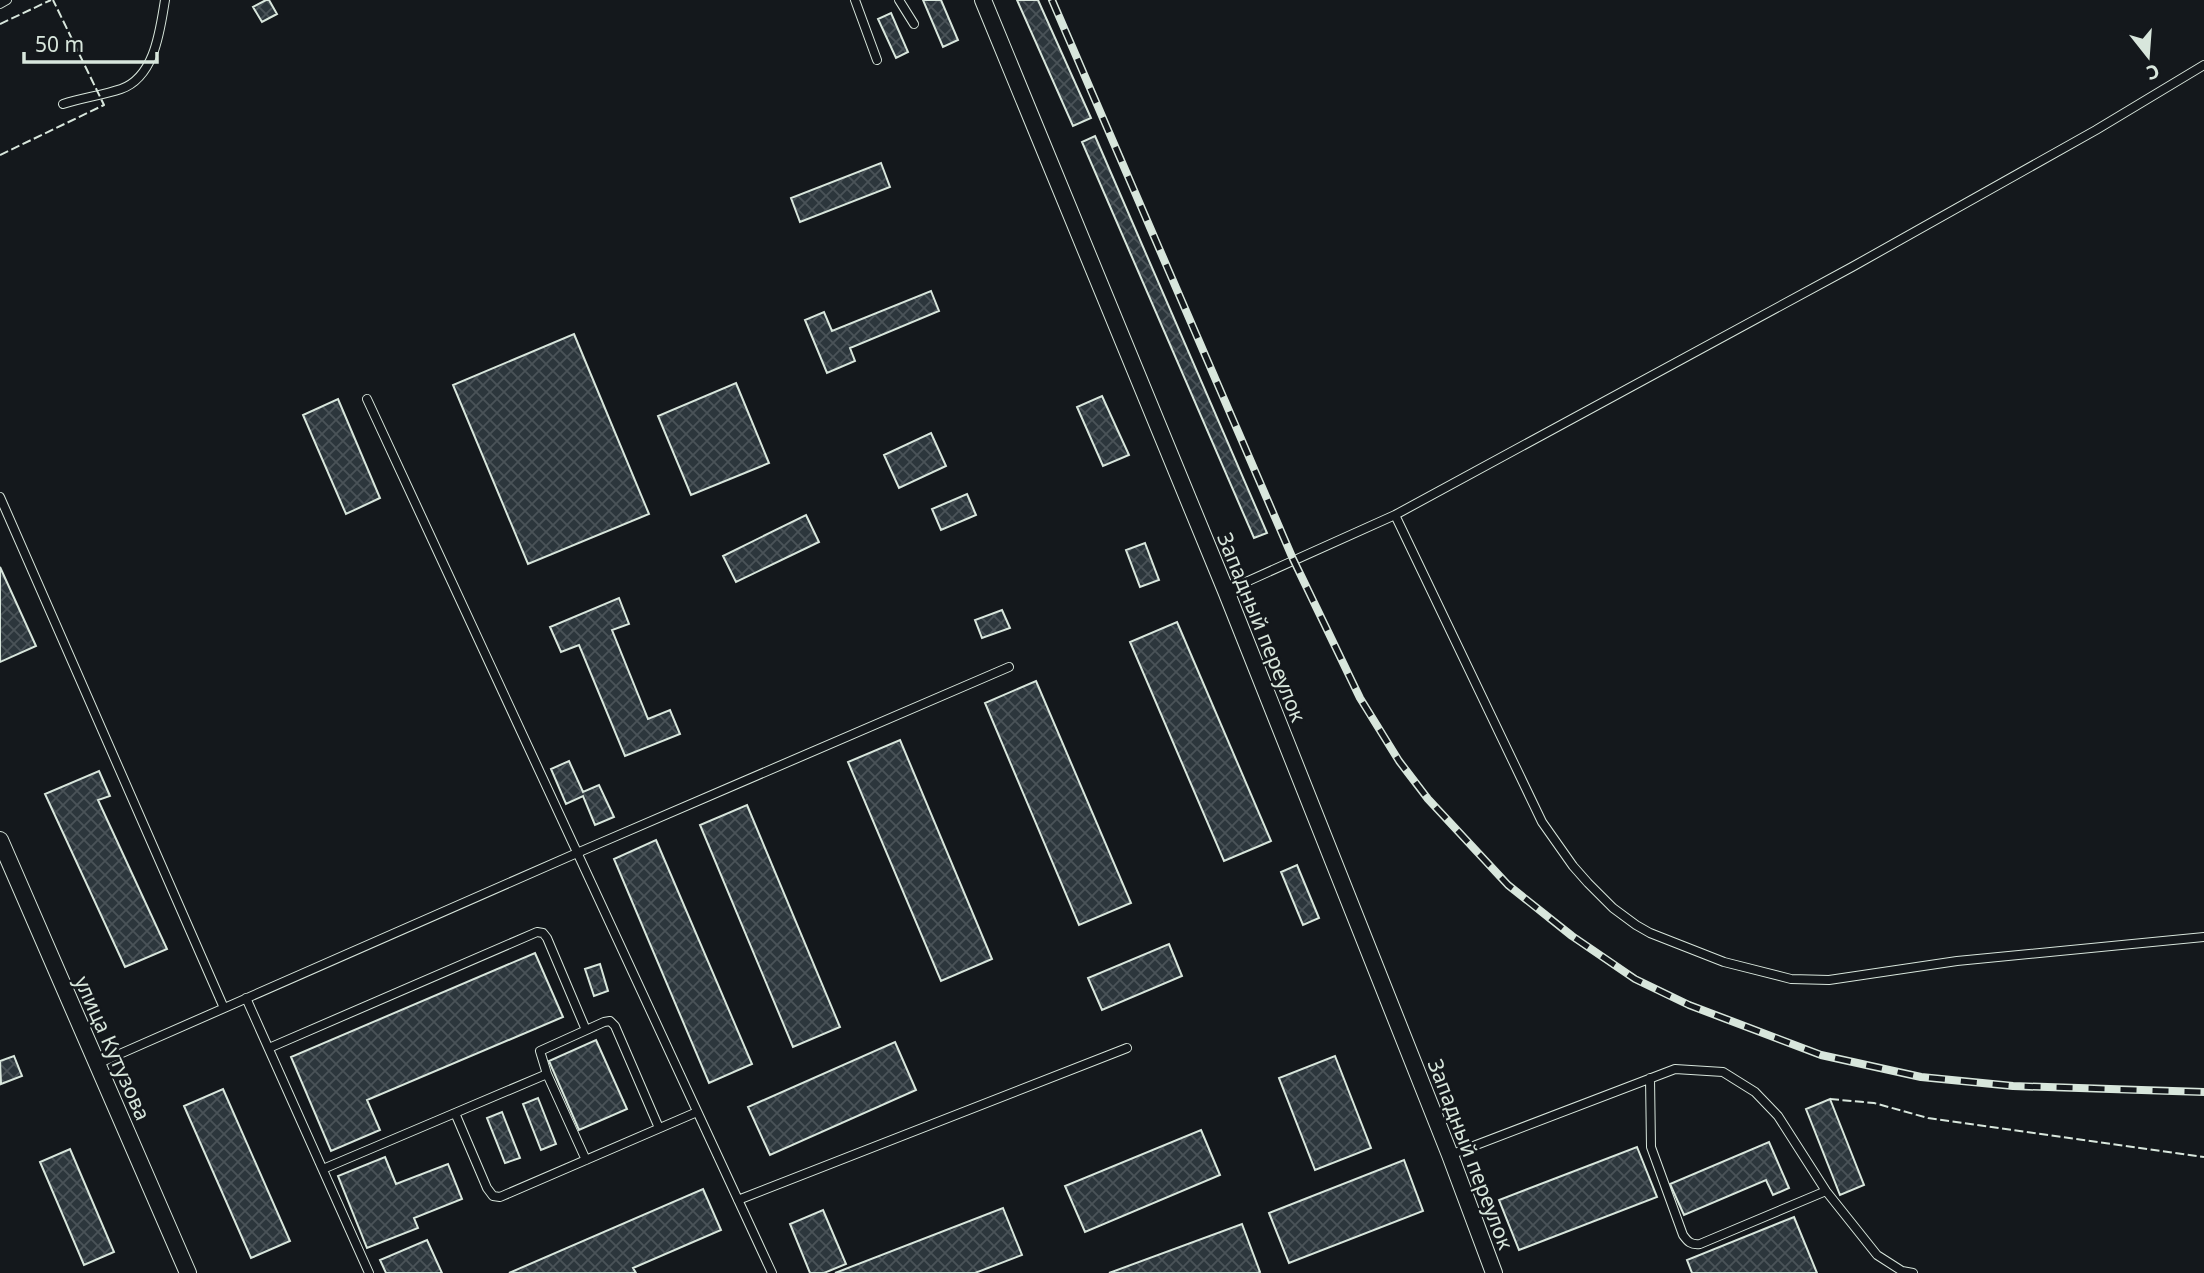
<svg xmlns="http://www.w3.org/2000/svg" width="2204" height="1273" viewBox="0 0 2204 1273" font-family="'Noto Sans',sans-serif">
<style>
.building{fill:url(#building-cross-hatch);stroke:#d8e6dc;stroke-width:2}
.lines{fill:none;stroke-linecap:round;stroke-linejoin:round}
.lane-casing{stroke:#d8e6dc;stroke-width:10}
.street-casing{stroke:#d8e6dc;stroke-width:18}
.lane{stroke:#14181c;stroke-width:8}
.street{stroke:#14181c;stroke-width:16}
.rail-casing{stroke:#d8e6dc;stroke-width:8}
.rail{stroke:#14181c;stroke-width:5;stroke-dasharray:16;stroke-linecap:butt}
.fence{stroke:#d8e6dc;stroke-width:2;stroke-dasharray:9 3.5;stroke-linecap:butt}
.labels{text-anchor:middle;dominant-baseline:central;stroke-width:5;stroke-linejoin:round;paint-order:stroke}
.street-label{font-size:21px;fill:#d8e6dc;stroke:#14181c}
</style>
<defs>
<pattern id="building-cross-hatch" width="8" height="8" patternUnits="userSpaceOnUse" patternTransform="scale(1.75)"><rect width="8" height="8" fill="#2c363c"/><path d="M0 0l8 8M0 8l8-8" fill="none" stroke="#4a5358"/></pattern>
</defs>
<rect width="100%" height="100%" fill="#14181c"/>
<!-- building -->
<path class="building" d="M 266,0 L 269,0 L 277,14 L 262,22 L 253,7 Z
M 923,0 L 941,0 L 958,40 L 943,47 Z
M 1017,0 L 1038,0 L 1091,118 L 1073,126 Z
M 891,13 L 908,52 L 896,58 L 878,19 Z
M 1095,136 L 1267,533 L 1254,538 L 1082,142 Z
M 881,163 L 890,187 L 800,222 L 791,198 Z
M 931,291 L 939,311 L 850,348 L 855,361 L 827,373 L 805,320 L 824,312 L 832,331 Z
M 574,334 L 649,514 L 528,564 L 453,385 Z
M 736,383 L 769,463 L 691,495 L 658,416 Z
M 1102,396 L 1129,455 L 1103,466 L 1077,407 Z
M 338,399 L 380,498 L 346,514 L 303,415 Z
M 931,433 L 946,466 L 899,488 L 884,455 Z
M 967,494 L 976,515 L 941,530 L 932,509 Z
M 806,515 L 819,542 L 736,582 L 723,556 Z
M 1145,543 L 1159,580 L 1140,587 L 1126,550 Z
M 0,567 L 36,646 L 0,662 Z
M 619,598 L 629,624 L 612,630 L 648,719 L 670,710 L 680,734 L 625,756 L 579,645 L 561,652 L 550,627 Z
M 1002,610 L 1010,628 L 982,638 L 975,620 Z
M 1177,622 L 1271,841 L 1224,861 L 1130,642 Z
M 1036,681 L 1131,903 L 1079,925 L 985,703 Z
M 900,740 L 992,959 L 941,981 L 848,762 Z
M 569,761 L 583,792 L 599,785 L 614,817 L 595,825 L 583,796 L 566,804 L 551,769 Z
M 99,771 L 110,796 L 98,800 L 167,949 L 125,967 L 45,794 Z
M 747,805 L 840,1027 L 793,1047 L 700,825 Z
M 656,840 L 752,1064 L 709,1083 L 614,859 Z
M 1297,865 L 1319,918 L 1303,925 L 1281,872 Z
M 1169,944 L 1182,976 L 1102,1010 L 1088,978 Z
M 535,953 L 563,1017 L 367,1100 L 380,1130 L 331,1151 L 291,1057 Z
M 600,964 L 608,991 L 594,996 L 585,969 Z
M 596,1040 L 627,1109 L 579,1130 L 549,1061 Z
M 895,1042 L 916,1090 L 770,1155 L 748,1107 Z
M 14,1056 L 22,1076 L 1,1084 L 0,1061 Z
M 1335,1056 L 1371,1148 L 1315,1170 L 1279,1078 Z
M 223,1089 L 290,1241 L 251,1258 L 184,1106 Z
M 538,1098 L 556,1144 L 541,1150 L 523,1104 Z
M 1830,1099 L 1864,1185 L 1840,1195 L 1806,1109 Z
M 502,1112 L 520,1158 L 505,1163 L 487,1118 Z
M 1201,1130 L 1220,1175 L 1085,1232 L 1065,1186 Z
M 1769,1142 L 1789,1188 L 1773,1195 L 1766,1180 L 1684,1215 L 1670,1184 Z
M 1637,1147 L 1657,1197 L 1519,1250 L 1499,1200 Z
M 70,1149 L 114,1252 L 84,1265 L 40,1162 Z
M 385,1157 L 396,1184 L 448,1164 L 462,1199 L 414,1218 L 418,1228 L 367,1248 L 338,1176 Z
M 1404,1160 L 1423,1211 L 1289,1263 L 1269,1213 Z
M 703,1189 L 721,1230 L 633,1268 L 636,1273 L 509,1273 Z
M 1003,1208 L 1022,1255 L 975,1273 L 835,1273 Z
M 823,1210 L 846,1264 L 824,1273 L 810,1273 L 790,1224 Z
M 1794,1217 L 1817,1273 L 1692,1273 L 1687,1260 Z
M 1242,1224 L 1260,1272 L 1258,1273 L 1109,1273 Z
M 427,1240 L 442,1273 L 386,1273 L 380,1260 Z"/>
<g class="lines">
<defs>
<path id="lane" d="M 855,0 L 877,60
M 899,0 L 914,24
M 0,4 L 7,0
M 63,104 C 82,98 103,95 121,89 C 155,77 160,30 165,0
M 367,399 L 772,1273
M 0,497 L 224,1008
M 1395,515 L 1542,822 L 1573,866 L 1588,883 L 1613,908 L 1636,925 L 1650,933 L 1724,962 L 1791,979 L 1829,980 L 1957,961 L 2204,937
M 1226,591 L 1395,515 L 1852,267 L 2096,130 L 2204,65
M 246,998 L 369,1273
M 269,1048 L 537,932 L 543,933 L 547,938 L 586,1030
M 97,1064 L 577,853 L 1009,667
M 547,1074 L 540,1051 L 604,1022 L 610,1021 L 615,1026 L 659,1128
M 1650,1078 L 1651,1147 L 1683,1235 C 1688,1242 1691,1245 1700,1244 L 1826,1191
M 455,1113 L 547,1074 L 586,1160
M 1450,1155 L 1675,1069 L 1723,1072 L 1755,1092 L 1778,1116 L 1826,1191 L 1877,1255 L 1902,1271 L 1913,1273
M 323,1169 L 455,1113 L 487,1188 L 493,1196 L 500,1197 L 697,1112
M 738,1200 L 1127,1048"/>
<path id="street" d="M 983,0 L 1226,591 L 1450,1155 L 1494,1273
M 0,840 L 188,1273"/>
</defs>
<!-- lane casing -->
<use href="#lane" class="lane-casing"/>
<!-- street casing -->
<use href="#street" class="street-casing"/>
<!-- lane -->
<use href="#lane" class="lane"/>
<!-- street -->
<use href="#street" class="street"/>
<defs>
<path id="rail" d="M 1052,0 L 1293,559 L 1360,698 L 1399,761 L 1428,799 L 1508,885 L 1572,936 L 1635,979 L 1689,1005 L 1821,1055 L 1921,1077 L 2013,1086 L 2204,1092"/>
</defs>
<!-- rail casing -->
<use href="#rail" class="rail-casing"/>
<!-- rail -->
<use href="#rail" class="rail"/>
<!-- fence -->
<path class="fence" d="M 0,24 L 51,0
M 0,155 L 104,105 L 53,0
M 1830,1099 L 1874,1103 L 1928,1118 L 2204,1157"/>
</g>
<g class="labels">
<!-- street labels -->
<g class="street-label">
<text transform="translate(1262 627) rotate(68)">Западный переулок</text>
<text transform="translate(113 1048) rotate(66)">улица Кутузова</text>
<text transform="translate(1471 1154) rotate(69)">Западный переулок</text>
</g>
</g>
<!-- north arrow -->
<g transform="translate(2148 56) rotate(163)" stroke="#14181c" stroke-width="5" paint-order="stroke">
<path d="M0-5L12 26L0 18L-12 26Z" fill="#d8e6dc"/>
<text y="-10" font-size="19" font-weight="bold" text-anchor="middle" fill="#d8e6dc">С</text>
</g>
<!-- scale -->
<path d="M24 52v10h133v-10" fill="none" stroke="#d8e6dc" stroke-width="3.5"/>
<text x="35" y="52" font-size="21" fill="#d8e6dc" stroke="#14181c" stroke-width="5" paint-order="stroke">50 m</text>
</svg>
